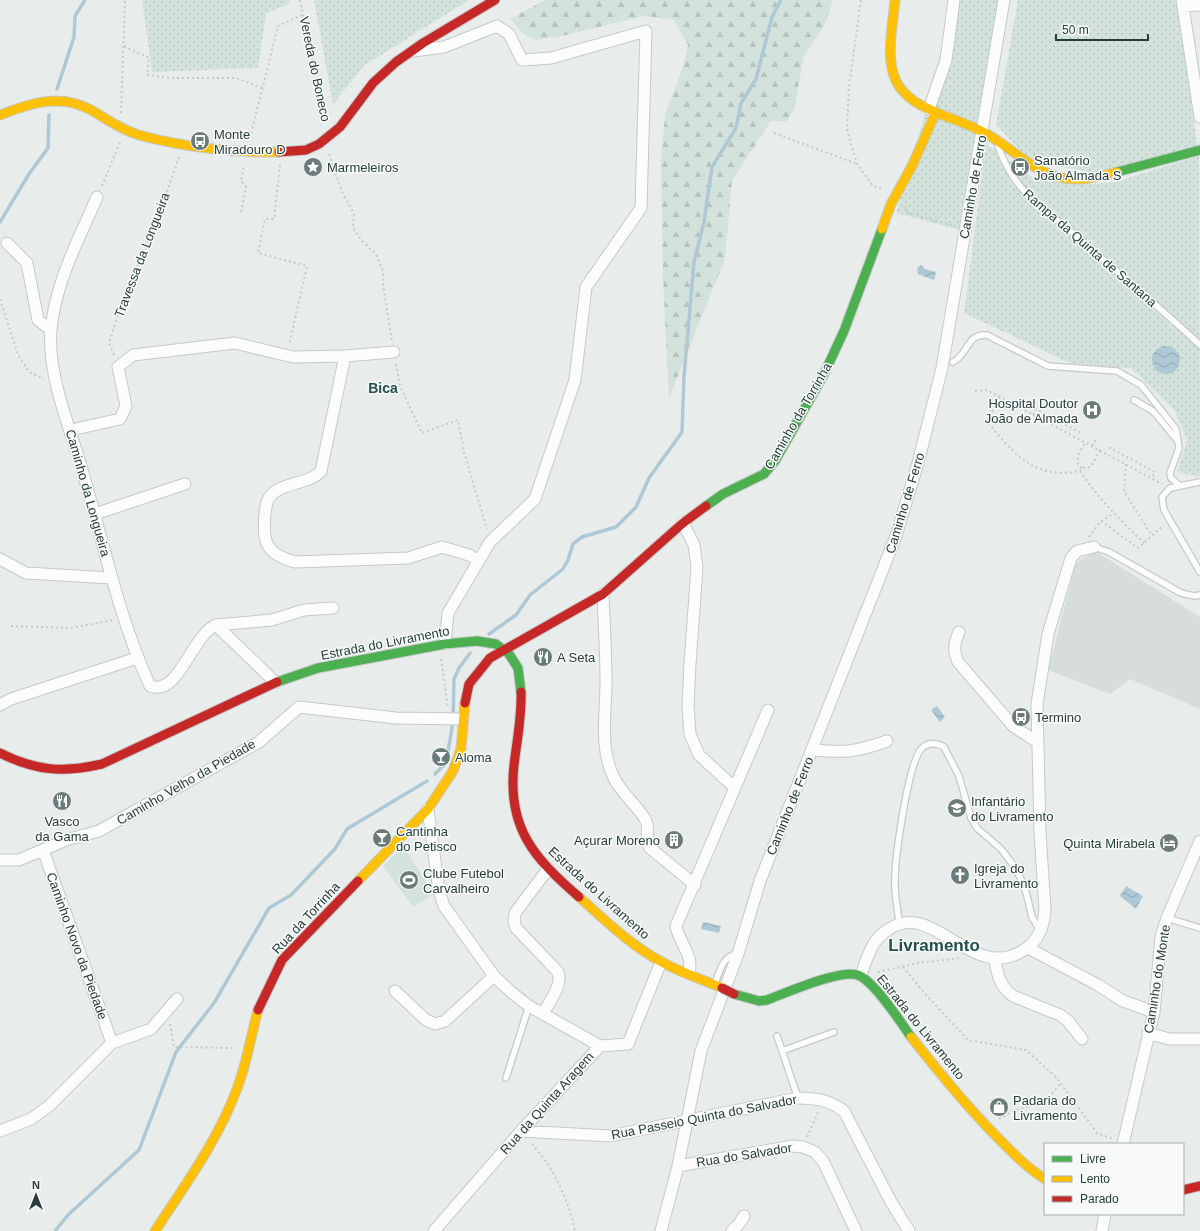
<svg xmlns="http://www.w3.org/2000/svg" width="1200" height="1231" viewBox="0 0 1200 1231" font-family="Arial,sans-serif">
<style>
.built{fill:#d7dddb}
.grass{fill:url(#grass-dots)}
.forest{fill:url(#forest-firs)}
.pitch{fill:#d3e3db}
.water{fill:url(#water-waves)}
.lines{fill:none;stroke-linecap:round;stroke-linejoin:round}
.stream{stroke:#aec9d5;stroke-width:3.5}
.lane-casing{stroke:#c5c9c8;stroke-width:8}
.street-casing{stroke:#c5c9c8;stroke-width:13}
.fast-casing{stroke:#c5cac9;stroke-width:11}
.slow-casing{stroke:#c5cac9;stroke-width:11}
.jam-casing{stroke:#c5cac9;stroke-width:11}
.path{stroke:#c3cbca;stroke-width:2;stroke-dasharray:2 3;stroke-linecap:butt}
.lane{stroke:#fcfcfc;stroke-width:5.5}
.street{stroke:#fcfcfc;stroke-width:11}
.fast{stroke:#4caf50;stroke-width:9}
.slow{stroke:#ffc107;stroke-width:9}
.jam{stroke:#c62828;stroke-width:9}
.jam-bridge-casing{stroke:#c5cac9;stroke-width:11;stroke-linecap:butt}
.jam-bridge{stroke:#c62828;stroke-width:9}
.labels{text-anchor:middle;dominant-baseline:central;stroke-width:3;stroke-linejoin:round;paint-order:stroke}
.street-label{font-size:13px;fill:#273e3c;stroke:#f7faf9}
.poi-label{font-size:13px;fill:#273e3c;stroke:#f7faf9;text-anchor:start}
.neighbourhood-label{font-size:14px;font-weight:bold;fill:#244f4c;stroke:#f7faf9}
.district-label{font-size:17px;font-weight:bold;fill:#244f4c;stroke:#f7faf9}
</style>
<defs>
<pattern id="grass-dots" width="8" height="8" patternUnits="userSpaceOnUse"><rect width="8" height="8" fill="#d3e3db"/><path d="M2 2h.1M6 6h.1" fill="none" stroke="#b5c4bd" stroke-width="1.8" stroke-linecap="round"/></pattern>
<pattern id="forest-firs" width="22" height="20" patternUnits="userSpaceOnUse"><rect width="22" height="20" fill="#d3e3db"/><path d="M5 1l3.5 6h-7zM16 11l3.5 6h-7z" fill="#b5c4bd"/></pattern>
<pattern id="water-waves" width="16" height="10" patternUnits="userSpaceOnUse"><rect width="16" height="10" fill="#aec9d5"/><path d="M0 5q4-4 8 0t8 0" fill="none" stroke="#8ea5ae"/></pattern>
</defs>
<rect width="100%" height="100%" fill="#e8eceb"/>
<!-- built -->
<path class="built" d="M 1095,551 L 1200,617 L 1200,709 L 1130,679 L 1110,694 L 1048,670 L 1076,563 Z"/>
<!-- grass -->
<path class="grass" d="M 142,0 L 289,0 L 290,3 L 266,14 L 258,68 L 152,72 Z
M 314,0 L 469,0 L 365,65 L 333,104 Z
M 958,0 L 998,0 L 960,230 L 896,213 Z
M 1018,0 L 1179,0 L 1197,146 L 1098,174 L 1029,160 L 996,124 Z
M 986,144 L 1033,178 L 1091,184 L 1115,182 L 1199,156 L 1200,476 L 1197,477 L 1177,472 L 1187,440 L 1175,411 L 1131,368 L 1072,364 L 964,313 Z"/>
<!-- forest -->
<path class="forest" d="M 545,0 L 833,0 L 825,24 L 804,56 L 794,109 L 787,121 L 771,121 L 732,181 L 725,259 L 669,398 L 663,278 L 661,165 L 665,115 L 683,67 L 688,45 L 674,20 L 644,16 L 562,36 L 536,40 L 524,34 L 510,19 Z"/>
<!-- pitch -->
<path class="pitch" d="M 403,846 L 434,894 L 413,907 L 383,866 Z"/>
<!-- water -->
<path class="water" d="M 921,265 L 925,269 L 936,272 L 934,280 L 918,274 L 917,268 Z
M1152 360a14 14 0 1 1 28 0a14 14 0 1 1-28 0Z
M 937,706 L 945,717 L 940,722 L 931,710 Z
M 1126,886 L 1143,896 L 1136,909 L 1120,896 Z
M 703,922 L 721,926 L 719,933 L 701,929 Z"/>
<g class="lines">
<!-- stream -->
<path class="stream" d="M 57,89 L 74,37 L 75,16 L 85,0
M 0,222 L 29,174 L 48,148 L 49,115
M 489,634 L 516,615 L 530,595 L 563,569 L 568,560 L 573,544 L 582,537 L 616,527 L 636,507 L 649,478 L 682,432 L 684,377 L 694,262 L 704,222 L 712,167 L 736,128 L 741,103 L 756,79 L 772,17 L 781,0
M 435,774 L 446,763 L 453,722 L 454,679 L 459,668 L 470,653
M 55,1231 L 68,1215 L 139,1150 L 176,1052 L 214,1003 L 269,908 L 291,895 L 335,849 L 347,829 L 427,781"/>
<defs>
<path id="lane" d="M 998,146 C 1015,194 1043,207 1079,238 C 1119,274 1161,308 1200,345
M 953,362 C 968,355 967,333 987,335 L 1048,366 L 1117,371 L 1141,385 L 1176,429 L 1179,448 L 1170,473 L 1171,478 L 1179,485
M 1134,400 L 1153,411 L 1177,440
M 1200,482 L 1170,488 L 1162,497 L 1164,510 L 1200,572
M 1094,547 L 1109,552 L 1181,593 L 1194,596 L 1200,595
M 1167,918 L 1200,928
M 899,923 C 898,909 894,894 895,880 C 895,858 908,762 922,748 C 929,742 937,743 944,747 L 959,776 L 971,818 L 977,828 L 1001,849 L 1011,862 L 1020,877 L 1026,892 L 1032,917 L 1040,930
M 715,983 C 720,971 723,955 738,954
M 777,1036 L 798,1098
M 782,1051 L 834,1032
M 506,1078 L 529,1006"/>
<path id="street" d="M 1182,0 L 1200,117
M 1183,6 L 1200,5
M 414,51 L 444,47 L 497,26 L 509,34 L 522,60 L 551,58 L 646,31 L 641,208 L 586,287 L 575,380 L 535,499 L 490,542 L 448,613 L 445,644
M 929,109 L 946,60 L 954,0
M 97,197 C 79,239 55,283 51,330 C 47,375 71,430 83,473 C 104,545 119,618 150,686 C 179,697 191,636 216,625 L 275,682
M 7,243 L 27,263 L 38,320 L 51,330
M 345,356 L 321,471 C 310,483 290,482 276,491 C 267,497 266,504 265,514 C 262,542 266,554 295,562 L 408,558 L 442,547 L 469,555 L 479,561
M 71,430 L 120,419 L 126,406 L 118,367 L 133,355 L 235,343 L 293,357 L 345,356 L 394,352
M 95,514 L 185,484
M 683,523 L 694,545 L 697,567 L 690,664 L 688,706 L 690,734 L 699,755 L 735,788
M 0,559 L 26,573 L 111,578
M 603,594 C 604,623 606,652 606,682 C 606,714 599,748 614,778 C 622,794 636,804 645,819 C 651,828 644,839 650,848 L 695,885
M 216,625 L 272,620 L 304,610 L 333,608
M 959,632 C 954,644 953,650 958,662 L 1013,726 L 1037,742
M 0,705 L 11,699 L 137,658
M 813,750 C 845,753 856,752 887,741
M 428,809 L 439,891 L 444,906 L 494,976 L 511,992 L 529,1006 L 600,1046
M 43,850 L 112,1043
M 0,860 L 19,860 L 66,840 L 99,831 L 259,742 L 299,707 L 396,718 L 463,719
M 1028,948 L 1098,985 L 1123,1001 L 1154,1012
M 995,959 C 997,975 1000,986 1013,996 L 1060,1015 L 1068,1021 L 1082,1039
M 689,973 C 694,955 679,943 676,926 L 768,710
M 861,975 C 864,966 867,957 871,949 C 875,940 881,934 889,929 C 934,899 972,984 1024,950 C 1039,940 1044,927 1045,909 L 1040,832 L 1037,704 L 1048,634 L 1071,558 L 1077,551 L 1094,547
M 395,991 L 426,1020 L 435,1024 L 445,1021 L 494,976
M 543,1014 C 549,1002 563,985 558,972 L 516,928 L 514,921 L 515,913 L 548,869
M 1148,1033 L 1169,1039 L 1200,1039
M 0,1131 L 31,1119 L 49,1106 L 112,1043 L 151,1029 L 177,999
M 521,1131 L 610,1136 L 798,1098 C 818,1099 827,1099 844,1111 L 891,1202 L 909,1231
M 1123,1144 L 1154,1012 L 1161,937 L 1167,918 L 1200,841
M 678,1166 L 793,1146 L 803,1147 L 815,1152 L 823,1161 L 856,1231
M 434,1231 L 521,1131 L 600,1046 L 628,1044 L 661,962
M 661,1231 L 678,1166 L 701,1051 L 738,954 L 760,881 L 896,536 L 918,463 L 942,368 L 1004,0
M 732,1231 L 739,1224 L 744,1216
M 1102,1231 L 1105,1214"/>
<path id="fast" d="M 1117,172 L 1200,150
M 706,506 L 723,494 L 764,474 L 775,461 L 823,376 L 844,331 L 882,229
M 277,682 L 318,668 L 445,644 L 477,641 L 496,644 L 509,654 L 518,668 L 521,692
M 734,994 L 759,1001 L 767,1000 C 786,993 844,967 860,976 C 876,984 900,1021 911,1037"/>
<path id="slow" d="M 895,0 C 893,25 885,57 896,81 C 900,89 907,96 914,101 C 935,115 961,120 983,132 C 1009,145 1028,169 1058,177 C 1078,182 1098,177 1117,172
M 0,115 C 31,103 60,93 91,110 C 107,119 121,130 139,135 C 182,147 235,153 279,152
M 882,229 L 891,204 L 912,166 L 936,112
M 358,881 L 428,809 L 453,771 L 461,749 L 465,703
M 579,897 C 605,920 631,946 662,962 C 681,973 702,979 722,988
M 911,1037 C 939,1072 967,1107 999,1139 C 1013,1153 1027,1168 1045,1179
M 155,1231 C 185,1185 219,1139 238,1086 C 247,1062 251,1035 258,1010"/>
<path id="jam" d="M 279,152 L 306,150 L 319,144 L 340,127 L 373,83 L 396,62 L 423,43 L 495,0
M 521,692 C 522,716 517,740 514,765 C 507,828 534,858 579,897
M 465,703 L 469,684 L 490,658 L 603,594 L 683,523 L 706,506
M 0,753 C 36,771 63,773 102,764 L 277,682
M 258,1010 L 282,960 L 358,881
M 1183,1190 L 1200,1186"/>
</defs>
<!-- lane casing -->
<use href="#lane" class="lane-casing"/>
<!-- street casing -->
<use href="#street" class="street-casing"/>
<!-- fast casing -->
<use href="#fast" class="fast-casing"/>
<!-- slow casing -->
<use href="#slow" class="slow-casing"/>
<!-- jam casing -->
<use href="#jam" class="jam-casing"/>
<!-- path -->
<path class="path" d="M 300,0 L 326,122
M 861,0 L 849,87 L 847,129 L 857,164 L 873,186 L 884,189
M 124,46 L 149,58 L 147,75 L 172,78 L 236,78 L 262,88
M 121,113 L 125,0
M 774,133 L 857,164
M 250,138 L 278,26 L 302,15
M 329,154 L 342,192 L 354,214 L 353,228 L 362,241 L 376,254 L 383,271 L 383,284 L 392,341
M 280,165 L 274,219 L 265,219 L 258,253 L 307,266 L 289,345
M 102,186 L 120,142
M 905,207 L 908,213 L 955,226
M 241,212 L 246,187 L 241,181 L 244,165
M 0,299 L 18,355 L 29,372 L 44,379
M 114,355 L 109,343 L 122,302 L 156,223 L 179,157
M 396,364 L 400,386 L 422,433 L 458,420 L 464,452 L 487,529
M 975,391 L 987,390 L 1162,484
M 1000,397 L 987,422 C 1014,453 1033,480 1080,471 L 1082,468 L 1091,467 L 1100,450
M 1033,415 L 1036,409 L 1081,433 L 1081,431
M 1092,446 L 1096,439
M 1111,447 L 1110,448 L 1155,472 L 1152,478
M 1126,464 L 1124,491 L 1152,536
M 1082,468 C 1072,461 1081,451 1085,443
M 1080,471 C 1098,498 1120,520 1144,543
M 1101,521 L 1138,548 L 1164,525
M 1089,537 L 1101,521 L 1113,514
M 11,626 L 71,628 L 113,620
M 441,659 L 448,708
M 903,967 L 927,996 L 968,1040 L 1026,1050 L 1056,1077 L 1097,1133 L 1113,1139
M 878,972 L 918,963 L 961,958
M 170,1024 L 174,1047 L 234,1048
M 999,1119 L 1013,1111 L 1046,1101 L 1061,1083
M 807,1137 L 818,1112
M 532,1144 C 554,1169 568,1198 575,1231"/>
<!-- lane -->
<use href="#lane" class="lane"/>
<!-- street -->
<use href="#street" class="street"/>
<!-- fast -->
<use href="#fast" class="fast"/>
<!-- slow -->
<use href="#slow" class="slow"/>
<!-- jam -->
<use href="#jam" class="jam"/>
<defs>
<path id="jam-bridge" d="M 722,988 L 734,994"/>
</defs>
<!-- jam-bridge casing -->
<use href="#jam-bridge" class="jam-bridge-casing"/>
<!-- jam-bridge -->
<use href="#jam-bridge" class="jam-bridge"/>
</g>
<!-- icons -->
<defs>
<symbol id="bus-disc" viewBox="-11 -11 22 22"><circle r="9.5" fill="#6b7b79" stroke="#f7faf9"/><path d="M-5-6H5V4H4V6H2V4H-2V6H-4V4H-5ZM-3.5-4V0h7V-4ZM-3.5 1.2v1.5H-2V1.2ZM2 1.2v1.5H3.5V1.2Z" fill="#fff"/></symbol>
<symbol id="sight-disc" viewBox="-11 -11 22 22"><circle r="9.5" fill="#6b7b79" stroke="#f7faf9"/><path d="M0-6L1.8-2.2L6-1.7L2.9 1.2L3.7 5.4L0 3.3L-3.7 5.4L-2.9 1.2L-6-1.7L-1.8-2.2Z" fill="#fff"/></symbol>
<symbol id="hospital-disc" viewBox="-11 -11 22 22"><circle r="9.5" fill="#6b7b79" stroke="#f7faf9"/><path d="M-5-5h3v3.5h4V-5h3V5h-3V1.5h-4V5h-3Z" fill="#fff"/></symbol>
<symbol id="restaurant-disc" viewBox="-11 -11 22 22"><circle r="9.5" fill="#6b7b79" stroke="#f7faf9"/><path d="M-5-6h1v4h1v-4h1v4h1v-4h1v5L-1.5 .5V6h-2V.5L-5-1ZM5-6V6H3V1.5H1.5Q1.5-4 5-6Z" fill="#fff"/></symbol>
<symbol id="bar-disc" viewBox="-11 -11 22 22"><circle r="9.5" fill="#6b7b79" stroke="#f7faf9"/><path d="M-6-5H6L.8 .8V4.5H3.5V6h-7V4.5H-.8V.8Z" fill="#fff"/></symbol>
<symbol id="school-disc" viewBox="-11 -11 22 22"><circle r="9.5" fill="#6b7b79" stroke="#f7faf9"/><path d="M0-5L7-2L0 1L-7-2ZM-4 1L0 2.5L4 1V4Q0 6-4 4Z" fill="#fff"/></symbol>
<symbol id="building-disc" viewBox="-11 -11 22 22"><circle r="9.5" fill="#6b7b79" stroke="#f7faf9"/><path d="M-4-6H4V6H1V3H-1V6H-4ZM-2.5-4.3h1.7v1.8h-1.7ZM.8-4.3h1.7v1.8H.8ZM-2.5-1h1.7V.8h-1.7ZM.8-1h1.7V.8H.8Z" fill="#fff"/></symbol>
<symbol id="hotel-disc" viewBox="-11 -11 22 22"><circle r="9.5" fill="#6b7b79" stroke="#f7faf9"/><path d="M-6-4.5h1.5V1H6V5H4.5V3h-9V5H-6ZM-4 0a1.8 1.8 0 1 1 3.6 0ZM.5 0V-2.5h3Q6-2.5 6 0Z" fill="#fff"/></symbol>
<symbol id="church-disc" viewBox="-11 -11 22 22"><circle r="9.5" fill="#6b7b79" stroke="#f7faf9"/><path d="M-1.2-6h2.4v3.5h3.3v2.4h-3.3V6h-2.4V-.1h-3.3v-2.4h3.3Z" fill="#fff"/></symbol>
<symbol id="stadium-disc" viewBox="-11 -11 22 22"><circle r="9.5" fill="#6b7b79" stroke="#f7faf9"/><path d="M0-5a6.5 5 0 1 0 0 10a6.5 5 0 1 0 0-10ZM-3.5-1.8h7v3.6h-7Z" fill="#fff"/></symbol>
<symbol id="shop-disc" viewBox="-11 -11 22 22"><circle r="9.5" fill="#6b7b79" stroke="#f7faf9"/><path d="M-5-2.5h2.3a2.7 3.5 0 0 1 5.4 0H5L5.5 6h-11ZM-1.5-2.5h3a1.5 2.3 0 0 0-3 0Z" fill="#fff"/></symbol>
</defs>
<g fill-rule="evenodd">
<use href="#bus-disc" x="189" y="130" width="22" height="22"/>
<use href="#sight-disc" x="302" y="156" width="22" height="22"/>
<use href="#bus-disc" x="1009" y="156" width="22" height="22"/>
<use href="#hospital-disc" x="1081" y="399" width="22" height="22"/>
<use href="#restaurant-disc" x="532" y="646" width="22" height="22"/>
<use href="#bus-disc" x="1010" y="706" width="22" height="22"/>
<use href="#bar-disc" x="430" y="746" width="22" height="22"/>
<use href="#restaurant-disc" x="51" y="790" width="22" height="22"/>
<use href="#school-disc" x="946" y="797" width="22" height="22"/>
<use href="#bar-disc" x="371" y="827" width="22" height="22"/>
<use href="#building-disc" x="663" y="829" width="22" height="22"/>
<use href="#hotel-disc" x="1158" y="832" width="22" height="22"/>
<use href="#church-disc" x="949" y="864" width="22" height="22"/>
<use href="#stadium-disc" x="398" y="869" width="22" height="22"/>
<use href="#shop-disc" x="988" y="1096" width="22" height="22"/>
</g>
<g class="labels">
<!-- street labels -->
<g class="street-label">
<text transform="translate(315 69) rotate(78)">Vereda do Boneco</text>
<text transform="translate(973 187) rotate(-80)">Caminho de Ferro</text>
<text transform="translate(1090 248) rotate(41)">Rampa da Quinta de Santana</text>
<text transform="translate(142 255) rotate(-69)">Travessa da Longueira</text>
<text transform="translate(798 416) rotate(-60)">Caminho da Torrinha</text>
<text transform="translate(88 493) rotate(74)">Caminho da Longueira</text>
<text transform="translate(905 503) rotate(-73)">Caminho de Ferro</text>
<text transform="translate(385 643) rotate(-11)">Estrada do Livramento</text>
<text transform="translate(186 782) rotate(-30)">Caminho Velho da Piedade</text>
<text transform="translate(790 806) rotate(-68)">Caminho de Ferro</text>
<text transform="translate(599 893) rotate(42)">Estrada do Livramento</text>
<text transform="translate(306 918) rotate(-47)">Rua da Torrinha</text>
<text transform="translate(77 946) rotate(70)">Caminho Novo da Piedade</text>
<text transform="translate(1157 979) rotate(-81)">Caminho do Monte</text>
<text transform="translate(921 1027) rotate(51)">Estrada do Livramento</text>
<text transform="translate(547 1103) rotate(-48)">Rua da Quinta Aragem</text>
<text transform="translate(704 1117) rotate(-11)">Rua Passeio Quinta do Salvador</text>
<text transform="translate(744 1155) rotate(-9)">Rua do Salvador</text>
</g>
<!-- poi labels -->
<g class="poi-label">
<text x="214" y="134">Monte<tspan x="214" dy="15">Miradouro D</tspan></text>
<text x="1034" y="160">Sanatório<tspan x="1034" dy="15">João Almada S</tspan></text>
<text x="327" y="167">Marmeleiros</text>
<text x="1078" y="403" text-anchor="end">Hospital Doutor<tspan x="1078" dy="15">João de Almada</tspan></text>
<text x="557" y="657">A Seta</text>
<text x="1035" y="717">Termino</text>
<text x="455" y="757">Aloma</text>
<text x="971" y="801">Infantário<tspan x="971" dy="15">do Livramento</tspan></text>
<text x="62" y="821" text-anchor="middle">Vasco<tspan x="62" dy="15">da Gama</tspan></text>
<text x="396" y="831">Cantinha<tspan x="396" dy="15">do Petisco</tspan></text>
<text x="660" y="840" text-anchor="end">Açurar Moreno</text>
<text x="1155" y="843" text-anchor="end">Quinta Mirabela</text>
<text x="974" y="868">Igreja do<tspan x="974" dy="15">Livramento</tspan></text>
<text x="423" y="873">Clube Futebol<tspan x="423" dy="15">Carvalheiro</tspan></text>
<text x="1013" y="1100">Padaria do<tspan x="1013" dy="15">Livramento</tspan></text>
</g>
<!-- neighbourhood labels -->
<g class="neighbourhood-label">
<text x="383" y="388">Bica</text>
</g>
<!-- district labels -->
<g class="district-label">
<text x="934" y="945">Livramento</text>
</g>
</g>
<!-- legend -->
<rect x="1044" y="1143" width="140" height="72" fill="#f7faf9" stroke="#a4afad"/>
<rect x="1052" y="1156" width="20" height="6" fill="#4caf50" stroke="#a4afad"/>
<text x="1080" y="1163" font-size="12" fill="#273e3c">Livre</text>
<rect x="1052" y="1176" width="20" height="6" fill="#ffc107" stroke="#a4afad"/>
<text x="1080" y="1183" font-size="12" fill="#273e3c">Lento</text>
<rect x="1052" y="1196" width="20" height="6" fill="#c62828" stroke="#a4afad"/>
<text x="1080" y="1203" font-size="12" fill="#273e3c">Parado</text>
<!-- north arrow -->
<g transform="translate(36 1195)" stroke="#f7faf9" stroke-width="3" paint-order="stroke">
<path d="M0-3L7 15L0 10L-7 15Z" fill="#273e3c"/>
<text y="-6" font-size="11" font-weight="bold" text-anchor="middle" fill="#273e3c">N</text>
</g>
<!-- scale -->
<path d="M1056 34v6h92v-6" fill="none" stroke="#273e3c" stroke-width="2"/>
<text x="1062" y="34" font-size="12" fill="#273e3c" stroke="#f7faf9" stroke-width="3" paint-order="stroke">50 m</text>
</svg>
